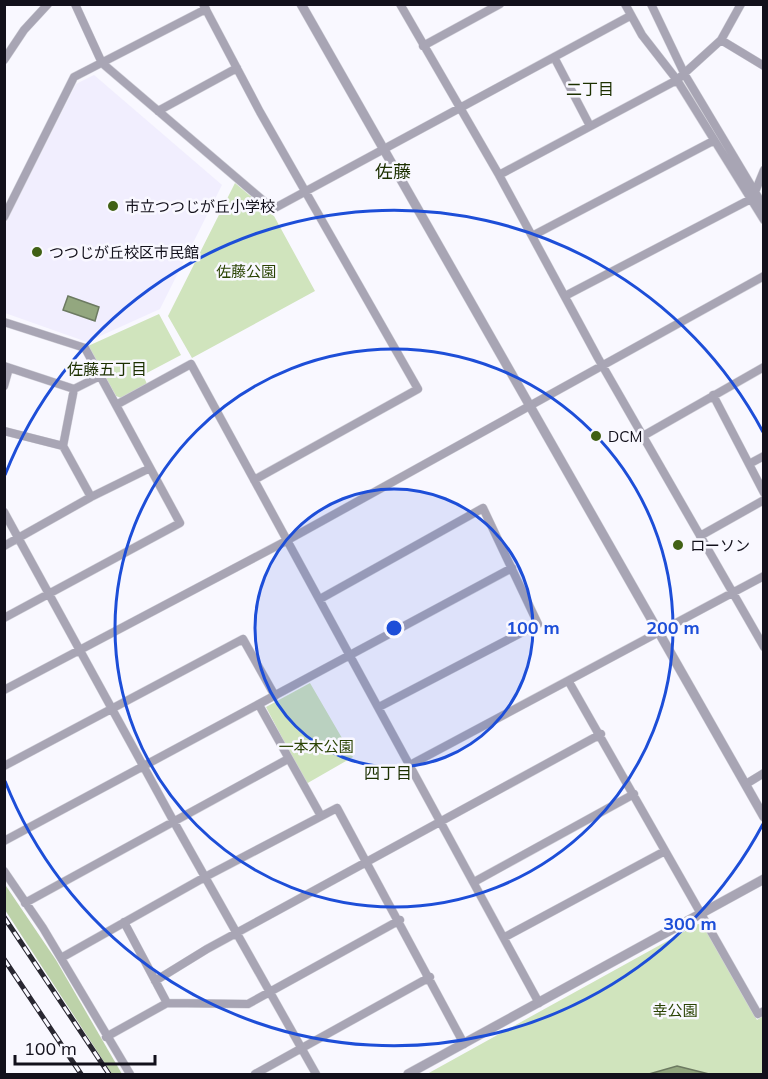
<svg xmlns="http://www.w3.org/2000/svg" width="768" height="1079" viewBox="0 0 768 1079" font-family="Mulish,'Noto Sans JP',sans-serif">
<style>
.built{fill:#f1eefe}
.green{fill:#d0e4bd}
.forest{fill:#bdd2a9}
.water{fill:#93a77f;stroke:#6c7a61;stroke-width:1.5}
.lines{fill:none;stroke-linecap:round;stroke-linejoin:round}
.minor-casing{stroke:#d4d3db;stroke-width:9}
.tertiary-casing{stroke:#d4d3db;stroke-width:10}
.minor{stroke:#a8a5b4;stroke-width:8}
.tertiary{stroke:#a8a5b4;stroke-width:9}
.rail-casing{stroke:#2a2832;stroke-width:5}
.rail{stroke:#f9f8ff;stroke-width:3;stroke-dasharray:9;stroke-linecap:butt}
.ring{fill:none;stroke:#1d4ed8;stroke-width:3}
.poi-dot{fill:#416115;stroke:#f9f8ff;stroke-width:2}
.labels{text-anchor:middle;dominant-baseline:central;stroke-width:5;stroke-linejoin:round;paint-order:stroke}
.poi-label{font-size:15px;fill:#12101b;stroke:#f9f8ff;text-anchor:start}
.park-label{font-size:15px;fill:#2a4303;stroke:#f9f8ff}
.neighbourhood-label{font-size:16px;fill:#1c3000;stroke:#f9f8ff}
.quarter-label{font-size:18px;fill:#1c3000;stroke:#f9f8ff}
.centre{fill:#1d4ed8;stroke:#f9f8ff;stroke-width:3}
.ring-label{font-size:18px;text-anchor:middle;font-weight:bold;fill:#1d4ed8;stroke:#f9f8ff;stroke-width:5;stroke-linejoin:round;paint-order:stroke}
</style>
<rect width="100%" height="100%" fill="#f9f8ff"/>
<!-- built -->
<path class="built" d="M 94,75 L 222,185 L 160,309 L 87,342 L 5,313 L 4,226 L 76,84 Z"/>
<!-- green -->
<path class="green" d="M 235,183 L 274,216 L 315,291 L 192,358 L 168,316 Z
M 159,314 L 181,355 L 143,375 L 147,384 L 121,398 L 116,396 L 88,346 Z
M 310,683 L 353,757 L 306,784 L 266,707 Z
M 698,924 L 703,925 L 757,1020 L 763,1016 L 763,1074 L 427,1074 Z"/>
<!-- forest -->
<path class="forest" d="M 4,883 L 56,960 L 122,1074 L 112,1074 L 5,910 Z"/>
<!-- water -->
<path class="water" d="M 68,296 L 99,307 L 95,321 L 63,310 Z
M 677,1066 L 709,1074 L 649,1074 Z"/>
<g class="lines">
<defs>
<path id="minor" d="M 75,4 L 102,63 L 273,209 L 630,16
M 203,4 L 260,112 L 418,389 L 254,480
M 400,4 L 499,175 L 598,358 L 764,647
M 625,4 L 642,35 L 677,80 L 764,220
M 651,4 L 685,75 L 764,207
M 721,40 L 764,66
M 423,46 L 500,4
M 554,57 L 590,126
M 4,60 L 24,30 L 48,4
M 158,111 L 237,68
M 499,175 L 677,80 L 721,40 L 741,4
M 755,192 L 764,170
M 4,217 L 74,77 L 206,9
M 532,236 L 713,141
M 565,296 L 749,200
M 4,322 L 85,348 L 180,523 L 4,618
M 4,366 L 74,389 L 100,376
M 4,386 L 9,368
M 74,389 L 63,446 L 91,497
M 713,395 L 764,493
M 116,405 L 191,364 L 539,1003
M 4,431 L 63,446
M 643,436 L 764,367
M 749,464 L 764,456
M 4,512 L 174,822 L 316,1074
M 700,536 L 764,500
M 4,546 L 91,497 L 150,468
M 320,599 L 483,508 L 538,624 L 379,707
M 569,682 L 758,1014 L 764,1011
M 4,690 L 286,541 L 764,276
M 259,705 L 321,816
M 410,765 L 764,576
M 4,766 L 243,639 L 275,696
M 746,784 L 764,773
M 4,841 L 512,568
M 4,871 L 43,928 L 130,1074
M 474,882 L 634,794
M 25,903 L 288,759
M 505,937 L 665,851
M 61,958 L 205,877 L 337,808 L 464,1044
M 155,981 L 207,949 L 601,734
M 167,1003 L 248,1004 L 400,920
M 106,1037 L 167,1003 L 124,922
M 255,1074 L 430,977"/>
<path id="tertiary" d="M 301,4 L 764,817
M 408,1074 L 764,879"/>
</defs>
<!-- minor casing -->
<use href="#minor" class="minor-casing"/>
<!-- tertiary casing -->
<use href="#tertiary" class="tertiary-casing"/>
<!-- minor -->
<use href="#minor" class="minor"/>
<!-- tertiary -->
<use href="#tertiary" class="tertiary"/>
<defs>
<path id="rail" d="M 4,917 L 109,1074
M 4,959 L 81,1074"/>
</defs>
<!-- rail casing -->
<use href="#rail" class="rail-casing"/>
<!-- rail -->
<use href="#rail" class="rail"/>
</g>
<!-- distance rings -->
<circle cx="394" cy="628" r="139" fill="#1d4ed8" fill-opacity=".12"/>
<g class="ring">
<circle cx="394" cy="628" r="139"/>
<circle cx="394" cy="628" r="279"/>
<path d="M763 824A418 418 0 0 1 5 781M5 475A418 418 0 0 1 763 432"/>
</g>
<!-- markers -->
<g class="poi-dot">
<circle cx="113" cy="206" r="6"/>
<circle cx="37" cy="252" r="6"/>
<circle cx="596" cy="436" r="6"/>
<circle cx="678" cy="545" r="6"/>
</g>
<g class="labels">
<!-- poi labels -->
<g class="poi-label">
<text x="125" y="206">市立つつじが丘小学校</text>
<text x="49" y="252">つつじが丘校区市民館</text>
<text x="608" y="436">DCM</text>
<text x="690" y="545">ローソン</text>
</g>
<!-- park labels -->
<g class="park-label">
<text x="246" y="271">佐藤公園</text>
<text x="316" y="746">一本木公園</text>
<text x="675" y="1010">幸公園</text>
</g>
<!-- neighbourhood labels -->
<g class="neighbourhood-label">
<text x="590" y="89">二丁目</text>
<text x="107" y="369">佐藤五丁目</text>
<text x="388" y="773">四丁目</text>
</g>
<!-- quarter labels -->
<g class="quarter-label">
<text x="393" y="171">佐藤</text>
</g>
</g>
<circle cx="394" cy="628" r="9" class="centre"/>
<g class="ring-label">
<text x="533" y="634">100 m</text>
<text x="673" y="634">200 m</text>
<text x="690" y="930">300 m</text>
</g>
<!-- border -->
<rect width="768" height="1079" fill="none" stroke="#12101b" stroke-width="12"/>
<!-- scale -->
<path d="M15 1055v9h140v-9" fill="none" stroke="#12101b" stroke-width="3"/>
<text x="24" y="1055" font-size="18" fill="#12101b" stroke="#f9f8ff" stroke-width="4.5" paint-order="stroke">100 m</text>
</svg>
